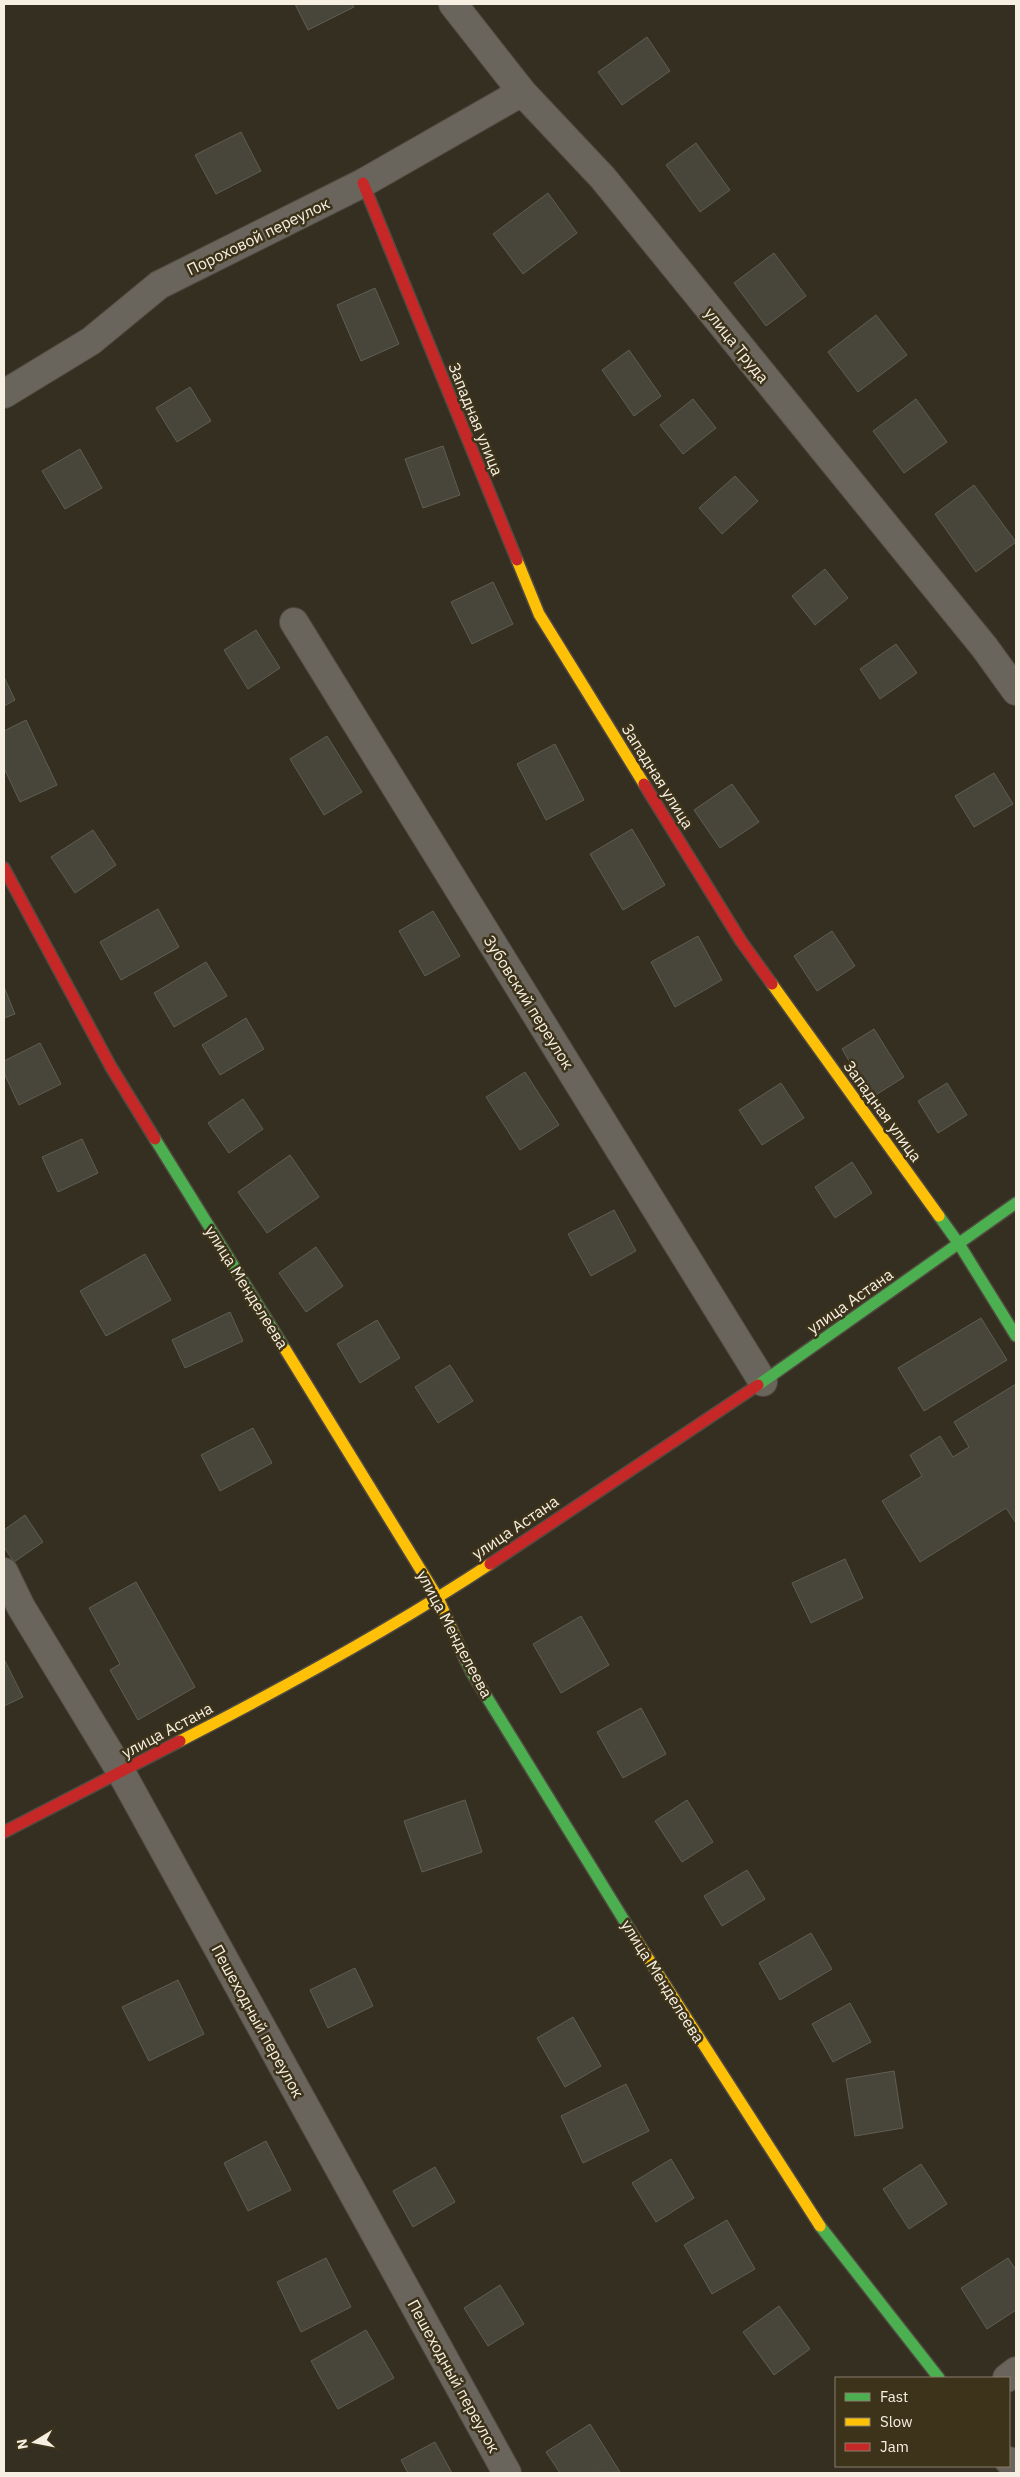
<svg xmlns="http://www.w3.org/2000/svg" width="1020" height="2477" viewBox="0 0 1020 2477" font-family="'IBM Plex Sans',sans-serif">
<style>
.building{fill:#48463a;stroke:#5f5e52}
.lines{fill:none;stroke-linecap:round;stroke-linejoin:round}
.street-casing{stroke:#504a40;stroke-width:30}
.fast-casing{stroke:#504a40;stroke-width:14}
.slow-casing{stroke:#504a40;stroke-width:14}
.jam-casing{stroke:#504a40;stroke-width:14}
.street{stroke:#6a655c;stroke-width:28}
.fast{stroke:#4caf50;stroke-width:11}
.slow{stroke:#ffc107;stroke-width:11}
.jam{stroke:#c62828;stroke-width:11}
.labels{text-anchor:middle;dominant-baseline:central;stroke-width:5;stroke-linejoin:round;paint-order:stroke}
.street-label{font-size:16px;fill:#f7f0e2;stroke:#3d321a}
</style>
<rect width="100%" height="100%" fill="#352f22"/>
<!-- building -->
<path class="building" d="M 295,4 L 352,4 L 354,7 L 308,30 Z
M 647,37 L 670,71 L 622,105 L 598,72 Z
M 241,132 L 261,171 L 216,194 L 195,155 Z
M 696,143 L 730,190 L 700,212 L 666,165 Z
M 548,193 L 577,233 L 523,274 L 493,234 Z
M 774,253 L 806,296 L 766,326 L 734,283 Z
M 375,288 L 399,344 L 361,361 L 337,305 Z
M 876,315 L 907,355 L 858,392 L 828,352 Z
M 629,350 L 661,396 L 634,416 L 602,370 Z
M 190,387 L 211,421 L 177,442 L 156,408 Z
M 693,399 L 716,428 L 683,454 L 660,425 Z
M 916,399 L 947,442 L 904,473 L 873,431 Z
M 443,446 L 460,495 L 423,508 L 405,459 Z
M 80,449 L 102,488 L 65,509 L 42,471 Z
M 735,476 L 758,501 L 722,534 L 699,508 Z
M 974,485 L 1016,542 L 976,572 L 935,514 Z
M 825,569 L 848,598 L 815,625 L 792,596 Z
M 493,582 L 513,624 L 472,644 L 451,602 Z
M 256,630 L 280,668 L 248,689 L 224,650 Z
M 896,644 L 917,673 L 880,699 L 860,669 Z
M 4,677 L 15,700 L 4,706 Z
M 26,720 L 57,785 L 20,802 L 4,768 L 4,731 Z
M 327,736 L 362,792 L 324,815 L 290,759 Z
M 555,744 L 584,800 L 546,820 L 517,764 Z
M 994,773 L 1013,804 L 974,827 L 955,796 Z
M 732,784 L 759,822 L 720,848 L 694,810 Z
M 632,829 L 665,885 L 623,910 L 590,854 Z
M 93,830 L 116,865 L 75,893 L 51,857 Z
M 158,909 L 179,947 L 121,980 L 100,942 Z
M 433,911 L 460,956 L 425,976 L 399,931 Z
M 832,931 L 855,966 L 817,991 L 794,956 Z
M 698,936 L 722,980 L 675,1007 L 651,962 Z
M 206,962 L 227,996 L 174,1027 L 154,993 Z
M 4,987 L 15,1014 L 4,1018 Z
M 246,1018 L 264,1049 L 220,1075 L 202,1045 Z
M 874,1029 L 904,1077 L 871,1098 L 842,1049 Z
M 40,1043 L 61,1084 L 19,1105 L 4,1073 L 4,1061 Z
M 525,1072 L 559,1125 L 520,1150 L 486,1097 Z
M 781,1083 L 804,1118 L 762,1145 L 739,1110 Z
M 947,1083 L 967,1115 L 938,1133 L 918,1101 Z
M 243,1099 L 263,1129 L 229,1153 L 208,1123 Z
M 82,1139 L 98,1173 L 58,1192 L 42,1157 Z
M 290,1155 L 319,1197 L 267,1233 L 238,1192 Z
M 852,1162 L 872,1193 L 835,1218 L 815,1187 Z
M 614,1210 L 636,1251 L 591,1276 L 568,1234 Z
M 316,1247 L 343,1286 L 306,1312 L 279,1273 Z
M 145,1254 L 171,1300 L 106,1336 L 80,1291 Z
M 230,1312 L 243,1341 L 185,1368 L 172,1340 Z
M 981,1318 L 1007,1360 L 924,1411 L 898,1368 Z
M 377,1320 L 400,1358 L 360,1383 L 337,1344 Z
M 450,1365 L 473,1401 L 438,1423 L 415,1387 Z
M 1016,1384 L 1016,1523 L 1006,1508 L 920,1562 L 882,1501 L 922,1476 L 910,1455 L 940,1436 L 953,1457 L 969,1447 L 954,1422 Z
M 253,1428 L 272,1463 L 220,1491 L 201,1455 Z
M 25,1515 L 43,1542 L 14,1562 L 4,1547 L 4,1530 Z
M 845,1559 L 863,1598 L 811,1623 L 792,1583 Z
M 136,1582 L 195,1687 L 138,1720 L 110,1670 L 120,1664 L 89,1608 Z
M 581,1616 L 609,1665 L 561,1693 L 533,1644 Z
M 4,1659 L 23,1697 L 4,1706 Z
M 641,1708 L 666,1754 L 623,1778 L 597,1732 Z
M 465,1800 L 482,1852 L 422,1872 L 404,1821 Z
M 687,1800 L 713,1842 L 682,1862 L 655,1821 Z
M 747,1870 L 765,1899 L 722,1926 L 704,1896 Z
M 811,1933 L 832,1969 L 780,2000 L 759,1963 Z
M 355,1968 L 373,2006 L 328,2028 L 310,1990 Z
M 178,1980 L 204,2034 L 149,2061 L 122,2007 Z
M 850,2003 L 871,2042 L 833,2062 L 812,2024 Z
M 573,2017 L 601,2066 L 565,2087 L 537,2038 Z
M 894,2071 L 903,2128 L 855,2136 L 846,2079 Z
M 626,2084 L 649,2131 L 583,2163 L 561,2116 Z
M 266,2141 L 291,2190 L 248,2211 L 224,2163 Z
M 671,2159 L 694,2198 L 656,2222 L 632,2183 Z
M 921,2164 L 947,2204 L 909,2229 L 883,2189 Z
M 435,2167 L 455,2202 L 413,2227 L 393,2191 Z
M 727,2220 L 755,2269 L 712,2294 L 684,2245 Z
M 326,2258 L 351,2307 L 301,2332 L 277,2282 Z
M 1008,2258 L 1016,2270 L 1016,2310 L 987,2329 L 961,2288 Z
M 500,2285 L 524,2324 L 488,2346 L 464,2308 Z
M 779,2306 L 810,2349 L 774,2375 L 743,2332 Z
M 366,2330 L 394,2378 L 338,2409 L 311,2361 Z
M 590,2424 L 620,2472 L 560,2473 L 546,2452 Z
M 435,2442 L 452,2473 L 408,2473 L 401,2460 Z"/>
<g class="lines">
<defs>
<path id="street" d="M 453,4 L 522,92 L 603,178 L 985,648 L 1016,691
M 4,394 L 91,341 L 159,285 L 363,183 L 522,92
M 294,622 L 763,1382
M 4,1572 L 21,1607 L 121,1772 L 507,2473
M 1007,2378 L 1016,2371
M 1009,2461 L 1016,2469"/>
<path id="fast" d="M 155,1139 L 285,1349
M 939,1216 L 959,1244 L 1016,1336
M 758,1385 L 1016,1203
M 465,1659 L 472,1673 L 630,1930
M 820,2226 L 939,2378"/>
<path id="slow" d="M 517,560 L 539,614 L 644,784
M 772,984 L 939,1216
M 285,1349 L 438,1598 L 465,1659
M 180,1741 C 285,1687 390,1630 490,1564
M 630,1930 L 820,2226"/>
<path id="jam" d="M 363,183 L 517,560
M 644,784 L 741,941 L 772,984
M 4,868 L 111,1067 L 155,1139
M 490,1564 L 758,1385
M 4,1832 L 180,1741"/>
</defs>
<!-- street casing -->
<use href="#street" class="street-casing"/>
<!-- fast casing -->
<use href="#fast" class="fast-casing"/>
<!-- slow casing -->
<use href="#slow" class="slow-casing"/>
<!-- jam casing -->
<use href="#jam" class="jam-casing"/>
<!-- street -->
<use href="#street" class="street"/>
<!-- fast -->
<use href="#fast" class="fast"/>
<!-- slow -->
<use href="#slow" class="slow"/>
<!-- jam -->
<use href="#jam" class="jam"/>
</g>
<g class="labels">
<!-- street labels -->
<g class="street-label">
<text transform="translate(258 236) rotate(-26)">Пороховой переулок</text>
<text transform="translate(737 345) rotate(51)">улица Труда</text>
<text transform="translate(476 419) rotate(68)">Западная улица</text>
<text transform="translate(658 776) rotate(58)">Западная улица</text>
<text transform="translate(529 1002) rotate(58)">Зубовский переулок</text>
<text transform="translate(883 1111) rotate(54)">Западная улица</text>
<text transform="translate(247 1287) rotate(58)">улица Менделеева</text>
<text transform="translate(850 1301) rotate(-35)">улица Астана</text>
<text transform="translate(515 1527) rotate(-34)">улица Астана</text>
<text transform="translate(455 1634) rotate(62)">улица Менделеева</text>
<text transform="translate(167 1730) rotate(-28)">улица Астана</text>
<text transform="translate(663 1981) rotate(58)">улица Менделеева</text>
<text transform="translate(258 2021) rotate(61)">Пешеходный переулок</text>
<text transform="translate(454 2376) rotate(61)">Пешеходный переулок</text>
</g>
</g>
<!-- border -->
<rect width="1020" height="2477" fill="none" stroke="#f7f0e2" stroke-width="10"/>
<!-- legend -->
<rect x="835" y="2377" width="175" height="90" fill="#3d321a" stroke="#877e6a"/>
<rect x="845" y="2393" width="25" height="8" fill="#4caf50" stroke="#877e6a"/>
<text x="880" y="2402" font-size="15" fill="#f7f0e2">Fast</text>
<rect x="845" y="2418" width="25" height="8" fill="#ffc107" stroke="#877e6a"/>
<text x="880" y="2427" font-size="15" fill="#f7f0e2">Slow</text>
<rect x="845" y="2443" width="25" height="8" fill="#c62828" stroke="#877e6a"/>
<text x="880" y="2452" font-size="15" fill="#f7f0e2">Jam</text>
<!-- north arrow -->
<g transform="translate(35 2442) rotate(260)" stroke="#3d321a" stroke-width="4" paint-order="stroke">
<path d="M0-4L9 19L0 12L-9 19Z" fill="#f7f0e2"/>
<text y="-8" font-size="14" font-weight="bold" text-anchor="middle" fill="#f7f0e2">N</text>
</g>
</svg>
